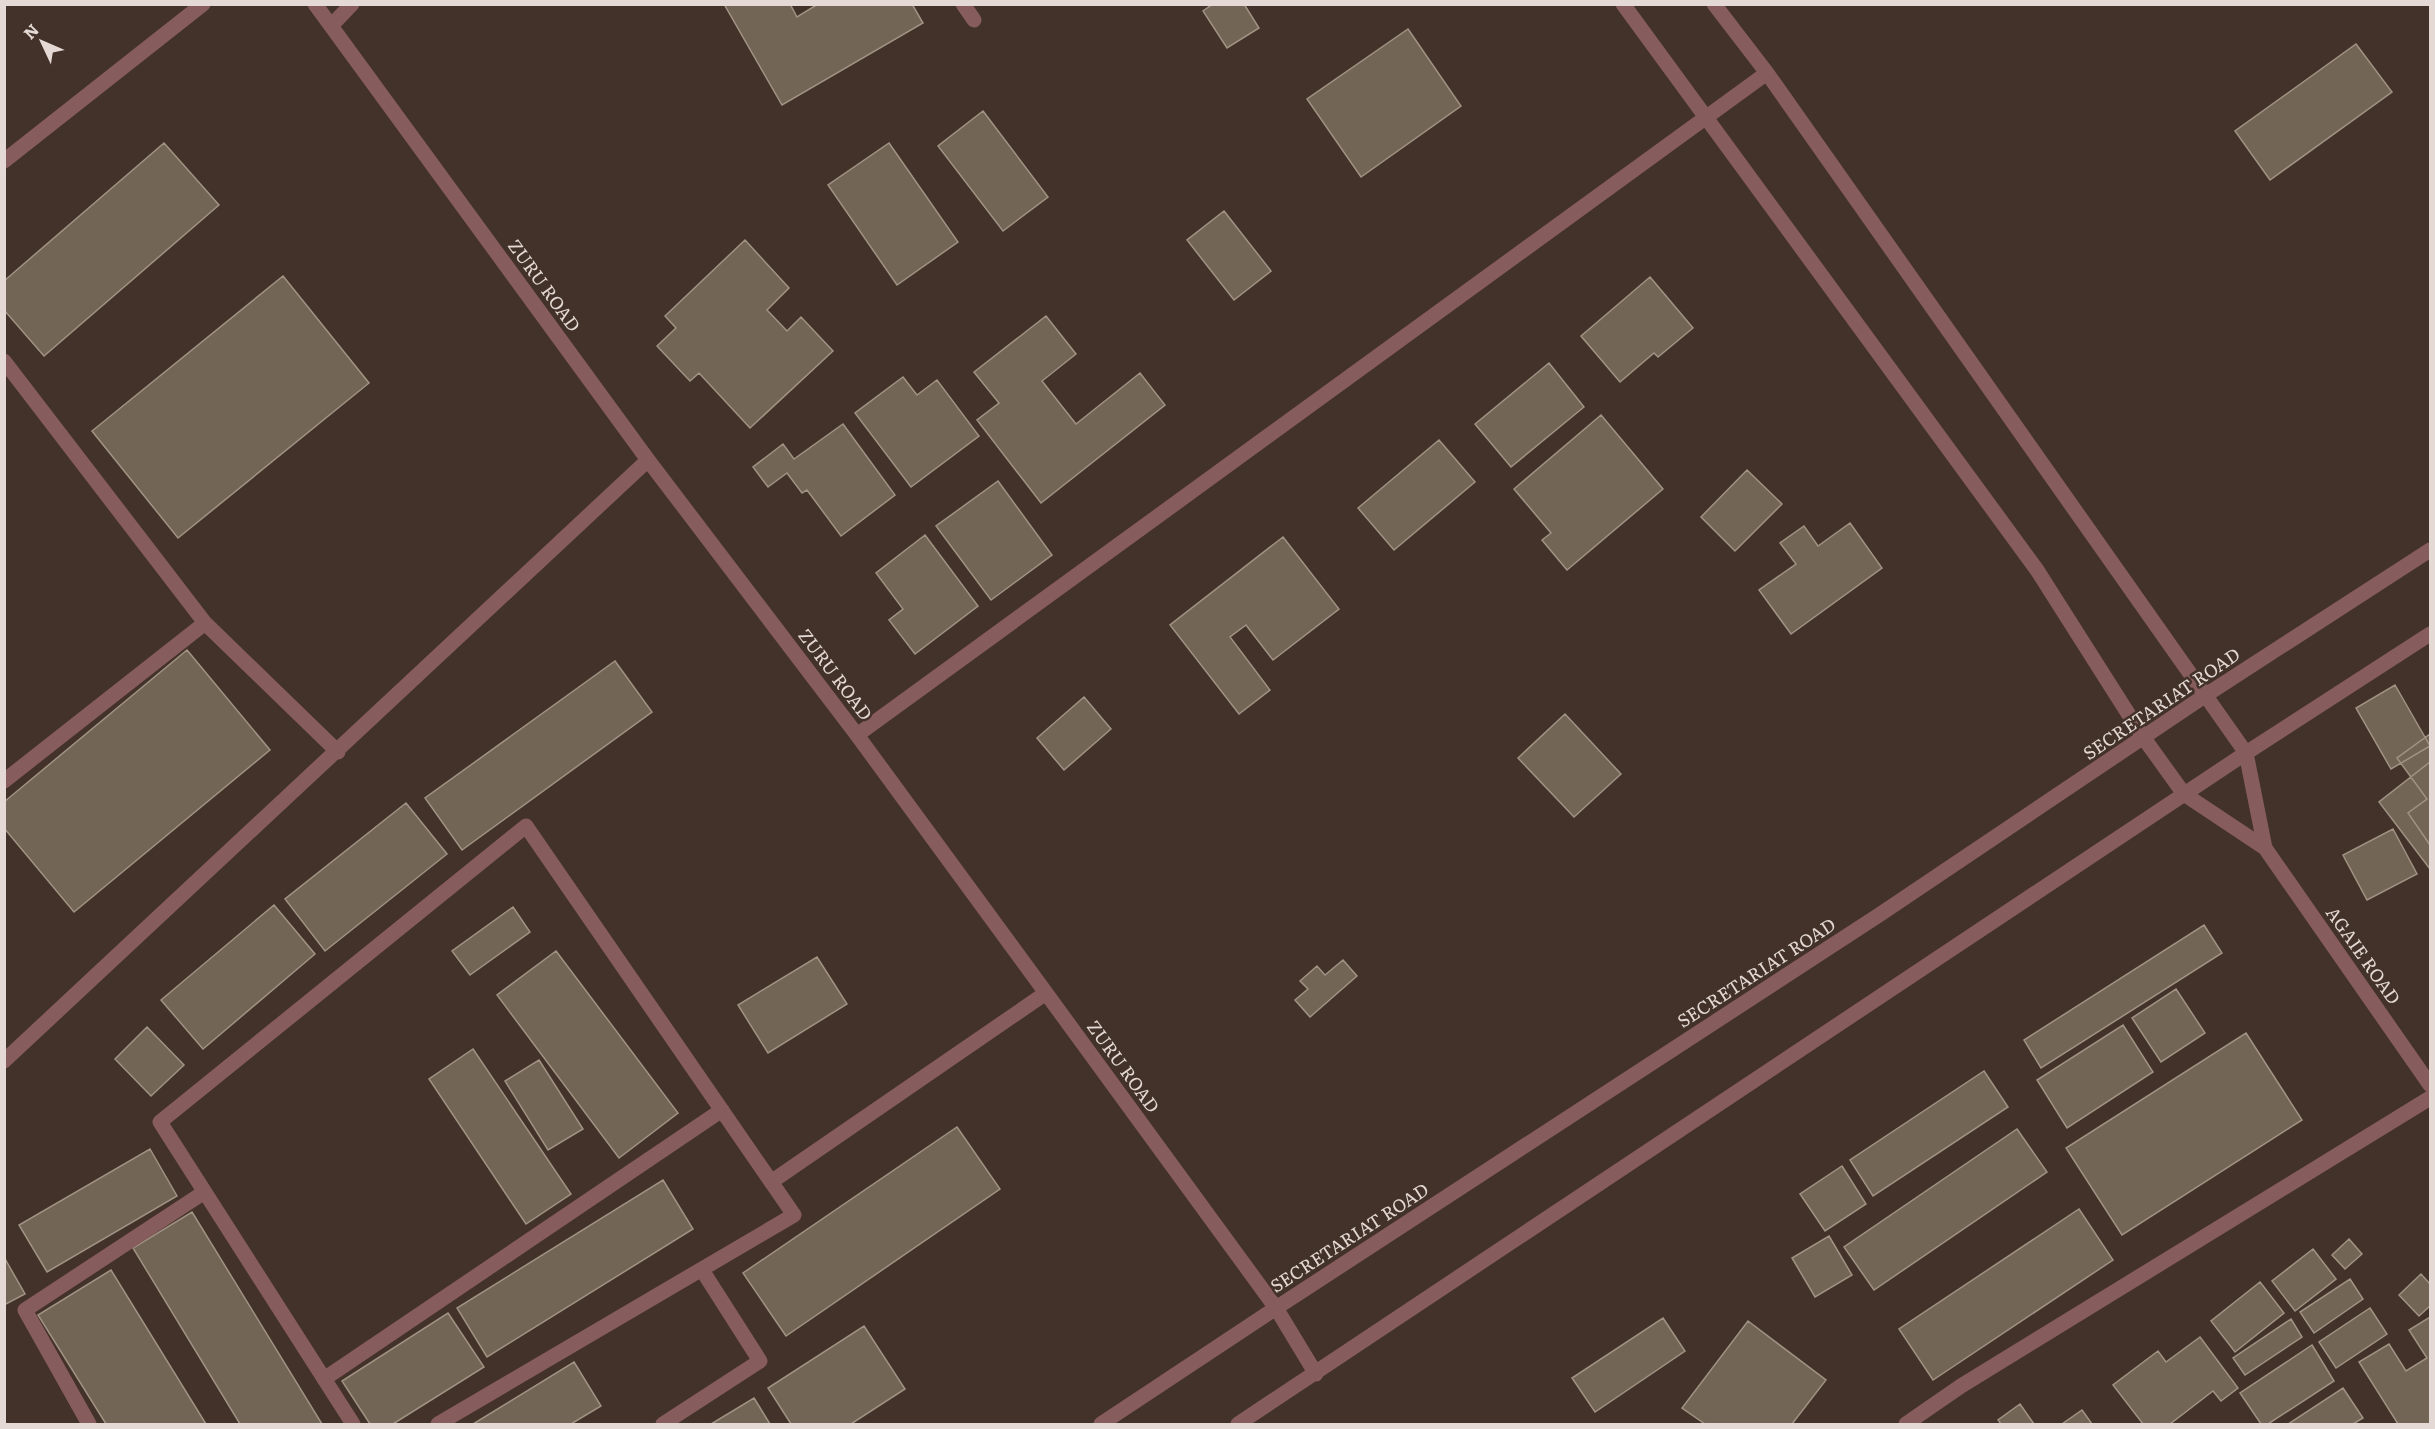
<svg xmlns="http://www.w3.org/2000/svg" width="2435" height="1429" viewBox="0 0 2435 1429" font-family="Literata,serif">
<style>
.building{fill:#726556;stroke:#a19383;stroke-width:1.5}
.lines{fill:none;stroke-linecap:round;stroke-linejoin:round}
.street{stroke:#875c5c;stroke-width:15}
.labels{text-anchor:middle;dominant-baseline:central;stroke-width:5;stroke-linejoin:round;paint-order:stroke}
.street-label{font-size:18px;fill:#e4d9d4;stroke:#43322a}
</style>
<rect width="100%" height="100%" fill="#43322a"/>
<!-- building -->
<path class="building" d="M 724,4 L 790,4 L 797,17 L 818,4 L 912,4 L 923,23 L 782,105 Z
M 1213,4 L 1244,4 L 1259,28 L 1227,48 L 1203,11 Z
M 1408,29 L 1461,106 L 1361,177 L 1307,99 Z
M 2356,44 L 2392,92 L 2270,180 L 2235,131 Z
M 983,111 L 1048,197 L 1003,231 L 938,146 Z
M 164,143 L 219,205 L 44,356 L 4,310 L 4,281 Z
M 889,143 L 958,242 L 897,285 L 828,185 Z
M 1224,211 L 1271,271 L 1234,300 L 1187,240 Z
M 745,240 L 789,288 L 767,310 L 787,331 L 801,317 L 833,351 L 750,428 L 699,373 L 690,381 L 657,346 L 676,328 L 665,316 Z
M 283,276 L 369,383 L 178,538 L 92,431 Z
M 1650,277 L 1693,328 L 1658,357 L 1654,353 L 1620,382 L 1581,336 Z
M 1046,316 L 1076,354 L 1042,381 L 1076,424 L 1140,373 L 1165,405 L 1041,503 L 977,420 L 999,403 L 974,372 Z
M 1549,363 L 1584,407 L 1511,467 L 1475,424 Z
M 903,377 L 917,395 L 937,380 L 979,436 L 911,487 L 855,413 Z
M 1601,415 L 1663,489 L 1567,570 L 1542,540 L 1551,533 L 1514,489 Z
M 843,424 L 895,495 L 841,536 L 807,490 L 802,493 L 787,473 L 768,487 L 753,467 L 783,444 L 794,459 Z
M 1439,440 L 1475,482 L 1394,550 L 1358,508 Z
M 1747,470 L 1782,504 L 1735,551 L 1701,517 Z
M 998,481 L 1052,555 L 991,600 L 936,526 Z
M 1850,523 L 1882,568 L 1791,634 L 1759,590 L 1796,564 L 1780,543 L 1804,526 L 1818,546 Z
M 925,535 L 978,606 L 915,654 L 889,620 L 903,609 L 876,573 Z
M 1283,537 L 1339,609 L 1273,660 L 1246,625 L 1230,637 L 1270,690 L 1239,714 L 1170,625 Z
M 187,650 L 270,750 L 74,912 L 4,828 L 4,802 Z
M 615,661 L 652,712 L 462,850 L 425,798 Z
M 2395,685 L 2430,746 L 2391,769 L 2356,708 Z
M 1084,697 L 1111,729 L 1064,770 L 1037,738 Z
M 1565,714 L 1621,774 L 1574,817 L 1518,758 Z
M 2430,734 L 2430,845 L 2408,813 L 2427,799 L 2397,758 Z
M 2430,762 L 2430,869 L 2379,802 Z
M 406,803 L 447,854 L 325,951 L 285,899 Z
M 2393,829 L 2417,874 L 2367,900 L 2343,855 Z
M 274,905 L 315,954 L 203,1049 L 161,1000 Z
M 513,907 L 530,932 L 470,975 L 452,951 Z
M 2204,925 L 2222,953 L 2041,1068 L 2024,1040 Z
M 556,951 L 678,1113 L 619,1158 L 497,995 Z
M 817,957 L 847,1004 L 768,1053 L 738,1005 Z
M 1343,960 L 1357,976 L 1310,1017 L 1295,1000 L 1308,989 L 1300,981 L 1317,966 L 1325,975 Z
M 2176,989 L 2205,1033 L 2161,1062 L 2132,1018 Z
M 2123,1025 L 2153,1072 L 2067,1128 L 2037,1080 Z
M 147,1027 L 184,1065 L 151,1096 L 115,1059 Z
M 2246,1033 L 2302,1120 L 2122,1235 L 2066,1148 Z
M 473,1049 L 571,1194 L 526,1224 L 429,1079 Z
M 539,1060 L 583,1129 L 548,1150 L 505,1081 Z
M 1984,1071 L 2008,1107 L 1873,1196 L 1850,1160 Z
M 957,1127 L 1000,1189 L 786,1336 L 743,1273 Z
M 2017,1129 L 2047,1172 L 1874,1290 L 1844,1247 Z
M 150,1149 L 177,1196 L 47,1272 L 19,1225 Z
M 1842,1166 L 1866,1204 L 1825,1231 L 1800,1194 Z
M 663,1180 L 693,1229 L 487,1357 L 457,1308 Z
M 2079,1209 L 2113,1260 L 1933,1380 L 1899,1329 Z
M 192,1212 L 322,1424 L 240,1424 L 133,1248 Z
M 1829,1236 L 1852,1275 L 1815,1297 L 1792,1258 Z
M 2349,1239 L 2362,1254 L 2345,1269 L 2332,1255 Z
M 2313,1249 L 2336,1279 L 2295,1311 L 2272,1281 Z
M 4,1257 L 25,1294 L 4,1305 Z
M 111,1270 L 206,1424 L 106,1424 L 38,1315 Z
M 2421,1274 L 2430,1284 L 2430,1306 L 2419,1316 L 2399,1295 Z
M 2350,1279 L 2363,1299 L 2314,1333 L 2300,1312 Z
M 2260,1282 L 2284,1313 L 2235,1352 L 2211,1321 Z
M 2370,1308 L 2387,1334 L 2336,1368 L 2319,1342 Z
M 448,1313 L 484,1367 L 393,1424 L 370,1424 L 342,1381 Z
M 2430,1317 L 2430,1424 L 2398,1424 L 2359,1362 L 2389,1344 L 2406,1371 L 2427,1358 L 2409,1330 Z
M 1663,1318 L 1685,1351 L 1595,1412 L 1572,1378 Z
M 2291,1319 L 2302,1337 L 2245,1375 L 2233,1358 Z
M 1748,1321 L 1826,1380 L 1792,1424 L 1705,1424 L 1682,1408 Z
M 864,1326 L 905,1389 L 851,1424 L 791,1424 L 768,1388 Z
M 2200,1337 L 2238,1388 L 2221,1401 L 2213,1391 L 2170,1424 L 2143,1424 L 2113,1385 L 2158,1351 L 2166,1362 Z
M 2312,1345 L 2334,1381 L 2268,1424 L 2261,1424 L 2240,1393 Z
M 574,1362 L 601,1406 L 571,1424 L 473,1424 Z
M 2343,1388 L 2363,1418 L 2353,1424 L 2288,1424 Z
M 754,1398 L 770,1424 L 711,1424 Z
M 2020,1404 L 2034,1424 L 2001,1424 L 1998,1420 Z
M 2082,1410 L 2092,1424 L 2062,1424 Z"/>
<g class="lines">
<!-- street -->
<path class="street" d="M 315,4 L 648,460 L 857,735 L 1046,993 L 1276,1308 L 1316,1374
M 963,4 L 974,20
M 1623,4 L 2037,570 L 2143,737 L 2184,794 L 2265,848 L 2430,1085
M 1714,4 L 1767,73 L 2246,753 L 2265,848
M 331,26 L 352,4
M 4,161 L 203,4
M 4,361 L 205,623 L 338,752
M 857,735 L 1767,73
M 4,781 L 205,623
M 4,1061 L 648,460
M 771,1182 L 1046,993
M 324,1379 L 722,1110
M 89,1424 L 25,1310 L 203,1193
M 353,1424 L 160,1122 L 526,826 L 794,1215 L 438,1424
M 663,1424 L 760,1361 L 702,1270
M 1101,1424 L 1276,1308 L 1879,915 L 2206,695 L 2430,550
M 1238,1424 L 2246,753 L 2430,634
M 1906,1424 L 1961,1386 L 2430,1098"/>
</g>
<g class="labels">
<!-- street labels -->
<g class="street-label">
<text transform="translate(545 285) rotate(54)">ZURU ROAD</text>
<text transform="translate(836 674) rotate(53)">ZURU ROAD</text>
<text transform="translate(2161 703) rotate(-34)">SECRETARIAT ROAD</text>
<text transform="translate(2364 955) rotate(55)">AGAIE ROAD</text>
<text transform="translate(1756 972) rotate(-33)">SECRETARIAT ROAD</text>
<text transform="translate(1124 1066) rotate(54)">ZURU ROAD</text>
<text transform="translate(1349 1237) rotate(-33)">SECRETARIAT ROAD</text>
</g>
</g>
<!-- border -->
<rect width="2435" height="1429" fill="none" stroke="#e4d9d4" stroke-width="12"/>
<!-- north arrow -->
<g transform="translate(42 42) rotate(314)" stroke="#43322a" stroke-width="4.5" paint-order="stroke">
<path d="M0-4.5L10 22L0 15L-10 22Z" fill="#e4d9d4"/>
<text y="-9" font-size="16" font-weight="bold" text-anchor="middle" fill="#e4d9d4">N</text>
</g>
</svg>
